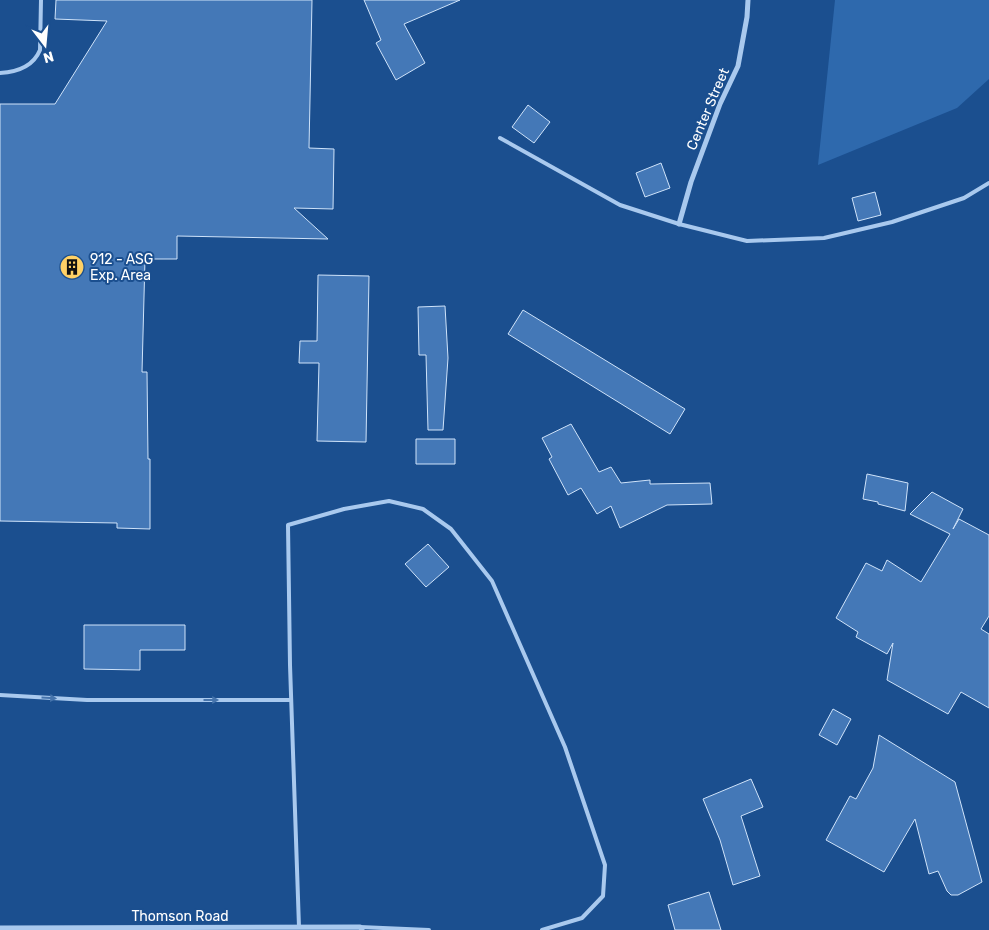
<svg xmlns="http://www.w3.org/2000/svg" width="989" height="930" viewBox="0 0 989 930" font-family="Rubik,sans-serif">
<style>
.green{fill:#2e69ad}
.building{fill:#4478b7;stroke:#cfe3fa}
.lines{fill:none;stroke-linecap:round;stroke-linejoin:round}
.service{stroke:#a9c9ee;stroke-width:4}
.minor{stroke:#a9c9ee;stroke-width:5}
.oneway{fill:#4674ac}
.labels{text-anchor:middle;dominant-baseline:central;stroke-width:4;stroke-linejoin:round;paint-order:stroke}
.street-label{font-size:14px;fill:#fff;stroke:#1b4f8f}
.poi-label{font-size:14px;fill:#fff;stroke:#1b4f8f;text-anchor:start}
</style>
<rect width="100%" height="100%" fill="#1b4f8f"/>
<!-- green -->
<path class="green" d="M 835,0 L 989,0 L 989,79 L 957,108 L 818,165 Z"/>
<!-- building -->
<path class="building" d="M 56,0 L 312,0 L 309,148 L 334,149 L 333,209 L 294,208 L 328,239 L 177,236 L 177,259 L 145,259 L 142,372 L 147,372 L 148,459 L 150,459 L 150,529 L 117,528 L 117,523 L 0,521 L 0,104 L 55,104 L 107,21 L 55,19 Z
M 364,0 L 460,0 L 404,24 L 425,63 L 396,80 L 376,43 L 381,40 Z
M 528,105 L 550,122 L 534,143 L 512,127 Z
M 661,163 L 670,188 L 645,197 L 636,173 Z
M 875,192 L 881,215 L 858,221 L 852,198 Z
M 318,275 L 369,276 L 366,442 L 317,441 L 319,363 L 299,363 L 300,341 L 317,341 Z
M 445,306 L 448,358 L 443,430 L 428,430 L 426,355 L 419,355 L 418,307 Z
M 523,310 L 685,409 L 670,434 L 508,334 Z
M 571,424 L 599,472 L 611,467 L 621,483 L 650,480 L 650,484 L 710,483 L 712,504 L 667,505 L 620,528 L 611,506 L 597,514 L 581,488 L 568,495 L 549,459 L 552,457 L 542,438 Z
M 416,439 L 455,439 L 455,464 L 416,464 Z
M 867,474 L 908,483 L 905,511 L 878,504 L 878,502 L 863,499 Z
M 932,492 L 963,509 L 953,529 L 959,519 L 989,535 L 989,616 L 981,629 L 989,634 L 989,708 L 961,692 L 948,714 L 887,680 L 893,643 L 887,654 L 856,637 L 858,632 L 836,618 L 866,563 L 882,571 L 887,560 L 921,582 L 950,534 L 910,514 Z
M 428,544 L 449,567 L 426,587 L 405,564 Z
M 84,625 L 185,625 L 185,650 L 140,650 L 140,670 L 84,669 Z
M 833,709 L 851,719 L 837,745 L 819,735 Z
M 879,735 L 955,782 L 982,882 L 958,895 L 951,895 L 947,891 L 938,871 L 929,874 L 915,819 L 884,872 L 826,840 L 850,796 L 856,799 L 873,768 Z
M 751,779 L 763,807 L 741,816 L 760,876 L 733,885 L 720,840 L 703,799 Z
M 709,892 L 721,930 L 675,930 L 668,905 Z"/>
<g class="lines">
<!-- service -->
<path class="service" d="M 0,73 C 17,72 33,67 40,50 L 41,0
M 500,138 L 620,205 L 679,224 L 747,241 L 824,238 L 892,222 L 964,198 L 989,183
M 0,695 L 87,700 L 291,700
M 299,927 L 290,665 L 288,525 L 344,509 L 389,501 L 423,509 L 451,529 L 492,581 L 565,747 L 605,865 L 603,896 L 582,918 L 542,930
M 360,927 L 429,930"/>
<!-- minor -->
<path class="minor" d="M 679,224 L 691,182 L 720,104 L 738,66 L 747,17 L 748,0
M 0,928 L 360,927 L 362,930"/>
</g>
<!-- one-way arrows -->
<defs><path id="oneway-solid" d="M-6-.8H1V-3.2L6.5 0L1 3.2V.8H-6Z" transform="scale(1.25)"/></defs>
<g class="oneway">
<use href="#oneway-solid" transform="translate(49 698) rotate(3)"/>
<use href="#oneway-solid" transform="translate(211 700)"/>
</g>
<!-- icons -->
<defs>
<symbol id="building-disc" viewBox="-11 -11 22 22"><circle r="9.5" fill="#ffd166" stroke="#1b4f8f"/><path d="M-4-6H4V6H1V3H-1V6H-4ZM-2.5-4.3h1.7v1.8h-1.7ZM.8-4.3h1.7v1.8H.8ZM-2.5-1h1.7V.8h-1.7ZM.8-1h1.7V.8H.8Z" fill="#111"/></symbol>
</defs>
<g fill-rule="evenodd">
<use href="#building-disc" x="58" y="253" width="28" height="28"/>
</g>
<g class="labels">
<!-- street labels -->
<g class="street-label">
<text transform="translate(708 109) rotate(-67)">Center Street</text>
<text x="180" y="916">Thomson Road</text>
</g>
<!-- poi labels -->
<g class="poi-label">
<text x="90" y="259">912 - ASG<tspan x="90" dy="16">Exp. Area</tspan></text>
</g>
</g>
<!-- north arrow -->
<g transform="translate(45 45) rotate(164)" stroke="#1b4f8f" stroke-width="4" paint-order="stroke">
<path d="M0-4L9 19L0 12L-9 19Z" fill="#ffffff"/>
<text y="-8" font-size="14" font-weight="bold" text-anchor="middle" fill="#ffffff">N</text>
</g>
</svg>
